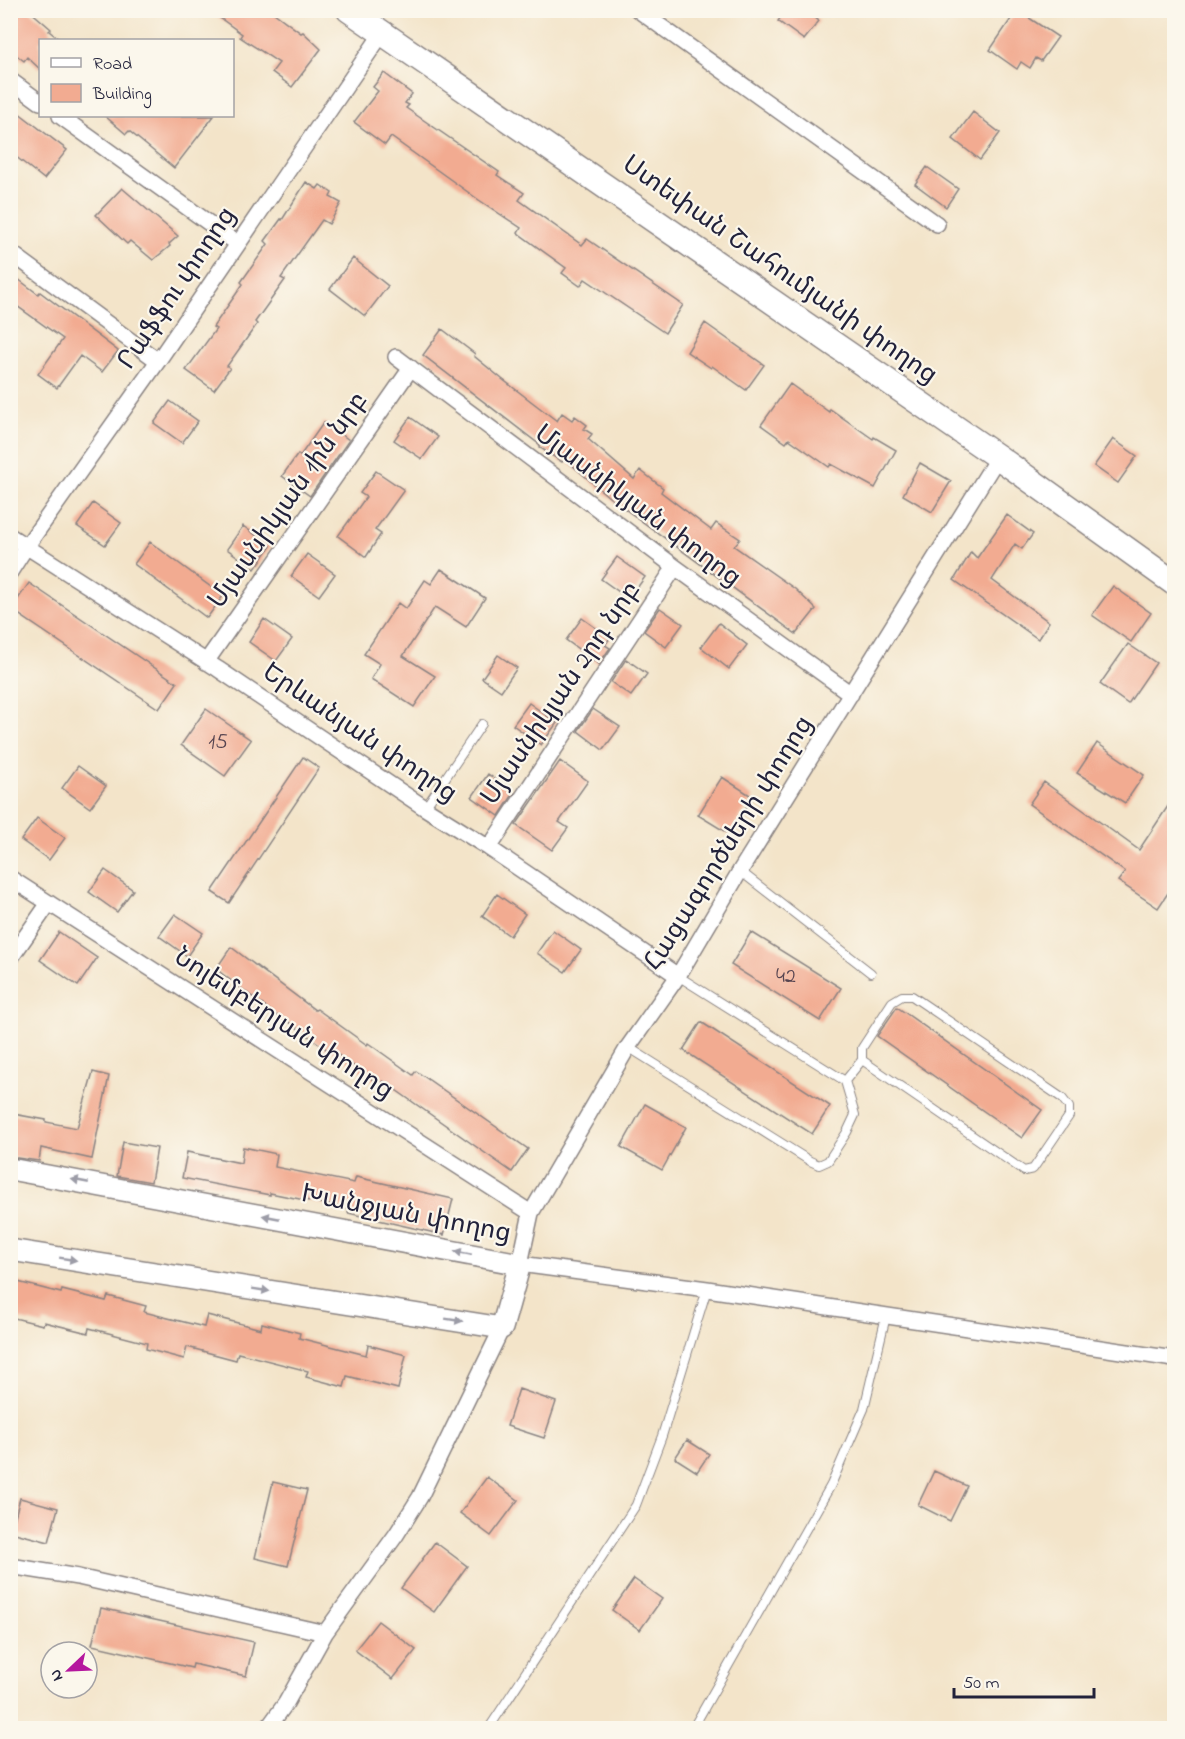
<svg xmlns="http://www.w3.org/2000/svg" width="1185" height="1739" viewBox="0 0 1185 1739" font-family="'Indie Flower','Noto Sans Armenian',sans-serif">
<style>
.building{fill:#f2ab91}
.lines{fill:none;stroke-linecap:round;stroke-linejoin:round}
.lane-casing{stroke:#8a8382;stroke-width:10}
.street-casing{stroke:#8a8382;stroke-width:18}
.secondary-casing{stroke:#8a8382;stroke-width:24}
.primary-casing{stroke:#8a8382;stroke-width:27}
.lane{stroke:#fff;stroke-width:8}
.street{stroke:#fff;stroke-width:15}
.secondary{stroke:#fff;stroke-width:21}
.primary{stroke:#fff;stroke-width:24}
.oneway{fill:#9c9ca7}
.labels{text-anchor:middle;dominant-baseline:central;stroke-width:4.5;stroke-linejoin:round;paint-order:stroke}
.number-label{font-size:22px;fill:#564450}
.street-label{font-size:26px;fill:#22223b;stroke:#fbf7ec}
</style>
<rect width="100%" height="100%" fill="#fbf7ec"/>
<filter id="ink" filterUnits="userSpaceOnUse"><feTurbulence type="fractalNoise" baseFrequency=".0167" numOctaves="2"/><feDisplacementMap in="SourceGraphic" scale="12" xChannelSelector="R" yChannelSelector="G"/><feConvolveMatrix kernelMatrix="1 2 1 2 8 2 1 2 1" color-interpolation-filters="sRGB"/></filter>
<filter id="wash" filterUnits="userSpaceOnUse"><feTurbulence type="fractalNoise" baseFrequency=".008" numOctaves="4" result="noise"/><feDisplacementMap in="SourceGraphic" scale="24" xChannelSelector="R" yChannelSelector="G"/><feGaussianBlur stdDeviation="1.35" result="paint"/><feColorMatrix in="noise" values="0 0 0 0 0 0 0 0 0 0 0 0 0 0 0 0 0 1.4 0 .05"/><feComposite in="paint" operator="in"/></filter>
<g filter="url(#wash)">
<rect width="100%" height="100%" fill="#f3e4c9"/>
<g id="blocks">
<!-- building -->
<path class="building" d="M 10,10 L 29,10 L 51,29 L 49,31 L 60,40 L 40,40 L 40,69 L 27,57 L 24,61 L 10,50 Z
M 209,10 L 270,10 L 301,33 L 303,32 L 321,49 L 292,87 L 272,72 L 279,63 L 240,37 L 242,34 Z
M 786,10 L 805,10 L 819,21 L 804,40 L 778,21 Z
M 1017,10 L 1058,37 L 1041,61 L 1036,58 L 1030,68 L 1021,62 L 1017,69 L 990,50 Z
M 384,73 L 412,94 L 405,103 L 409,105 L 406,108 L 499,172 L 497,175 L 524,193 L 519,200 L 582,245 L 587,239 L 683,305 L 665,333 L 585,279 L 580,286 L 562,273 L 566,268 L 518,233 L 521,228 L 479,200 L 391,137 L 385,145 L 354,122 L 378,91 L 373,87 Z
M 10,106 L 67,150 L 44,179 L 10,152 Z
M 973,112 L 1000,133 L 980,160 L 953,139 Z
M 105,116 L 214,116 L 174,168 L 129,131 L 126,134 Z
M 927,167 L 958,189 L 946,207 L 915,184 Z
M 306,182 L 317,189 L 320,185 L 332,193 L 330,197 L 341,203 L 329,224 L 322,220 L 281,278 L 285,280 L 255,322 L 257,324 L 227,366 L 230,368 L 214,390 L 186,370 L 216,329 L 213,327 L 243,284 L 241,282 L 268,244 L 265,241 L 281,219 L 282,220 Z
M 122,188 L 178,236 L 169,244 L 170,246 L 153,260 L 130,241 L 127,244 L 96,215 Z
M 353,258 L 388,286 L 365,316 L 330,289 Z
M 10,273 L 38,294 L 40,292 L 118,351 L 102,372 L 80,356 L 57,388 L 38,374 L 63,339 L 10,301 Z
M 705,323 L 764,365 L 746,390 L 712,366 L 711,368 L 687,352 Z
M 442,329 L 475,354 L 474,356 L 502,379 L 557,421 L 562,413 L 572,420 L 575,416 L 587,425 L 584,429 L 592,434 L 588,439 L 634,479 L 640,470 L 663,488 L 661,492 L 711,530 L 716,523 L 740,539 L 734,546 L 795,589 L 816,609 L 796,634 L 610,498 L 565,459 L 562,462 L 539,447 L 540,445 L 423,355 Z
M 790,384 L 829,412 L 830,409 L 873,439 L 874,437 L 896,450 L 875,488 L 831,464 L 829,467 L 789,439 L 786,443 L 761,425 Z
M 170,401 L 198,421 L 182,443 L 154,423 Z
M 410,417 L 438,437 L 422,459 L 394,440 Z
M 324,422 L 349,440 L 310,496 L 282,476 L 298,454 L 300,456 Z
M 1113,439 L 1137,456 L 1118,483 L 1094,466 Z
M 920,463 L 951,481 L 932,512 L 903,495 Z
M 376,471 L 404,490 L 375,530 L 381,534 L 366,557 L 338,536 L 366,497 L 360,493 Z
M 93,503 L 121,523 L 105,545 L 77,526 Z
M 1007,515 L 1033,534 L 1022,549 L 1015,544 L 992,580 L 1049,622 L 1038,639 L 954,580 L 971,552 L 977,558 Z
M 243,526 L 271,546 L 255,569 L 227,549 Z
M 150,542 L 223,596 L 207,618 L 134,564 Z
M 307,554 L 335,574 L 319,596 L 291,576 Z
M 617,557 L 645,577 L 629,599 L 601,579 Z
M 441,569 L 485,598 L 466,627 L 435,607 L 403,656 L 435,676 L 414,707 L 371,679 L 380,664 L 364,654 L 398,603 L 406,609 L 425,580 L 431,584 Z
M 29,583 L 177,683 L 159,709 L 11,609 Z
M 1113,586 L 1151,613 L 1131,642 L 1092,615 Z
M 660,608 L 683,624 L 666,647 L 644,631 Z
M 582,618 L 610,638 L 605,645 L 610,648 L 599,664 L 566,640 Z
M 264,619 L 292,639 L 276,661 L 249,642 Z
M 719,623 L 747,645 L 729,669 L 701,647 Z
M 1128,644 L 1156,663 L 1128,704 L 1100,684 Z
M 498,655 L 517,668 L 501,691 L 482,678 Z
M 626,659 L 647,674 L 631,696 L 611,682 Z
M 529,703 L 557,723 L 541,745 L 513,725 Z
M 206,709 L 251,740 L 225,776 L 181,745 Z
M 593,709 L 620,727 L 603,750 L 578,731 Z
M 1097,743 L 1144,775 L 1125,803 L 1077,773 Z
M 303,757 L 319,768 L 229,903 L 212,892 Z
M 560,761 L 588,781 L 559,822 L 568,828 L 552,850 L 516,825 Z
M 78,766 L 106,786 L 90,808 L 62,788 Z
M 488,774 L 514,793 L 499,816 L 472,797 Z
M 722,777 L 753,797 L 729,834 L 698,815 Z
M 1044,782 L 1139,850 L 1174,797 L 1174,884 L 1158,908 L 1118,881 L 1125,872 L 1029,804 Z
M 37,818 L 65,838 L 49,860 L 21,840 Z
M 105,870 L 133,890 L 117,912 L 89,892 Z
M 497,894 L 525,914 L 510,936 L 482,916 Z
M 175,914 L 203,933 L 187,956 L 159,936 Z
M 553,930 L 581,950 L 565,972 L 537,953 Z
M 59,932 L 97,958 L 78,986 L 40,960 Z
M 751,932 L 841,988 L 820,1021 L 731,965 Z
M 231,947 L 315,1010 L 317,1009 L 367,1045 L 368,1043 L 413,1075 L 416,1071 L 528,1149 L 512,1172 L 383,1081 L 380,1085 L 330,1049 L 329,1051 L 286,1020 L 285,1022 L 216,969 Z
M 897,1007 L 1042,1110 L 1022,1138 L 877,1036 Z
M 701,1022 L 830,1106 L 812,1134 L 683,1050 Z
M 93,1072 L 109,1076 L 92,1159 L 41,1148 L 39,1161 L 10,1157 L 13,1114 L 46,1120 L 46,1122 L 77,1128 Z
M 645,1104 L 686,1127 L 662,1170 L 621,1147 Z
M 123,1142 L 157,1148 L 151,1182 L 117,1176 Z
M 243,1147 L 277,1154 L 275,1167 L 354,1183 L 356,1177 L 453,1199 L 444,1235 L 348,1213 L 349,1209 L 270,1193 L 270,1195 L 182,1178 L 187,1152 L 241,1163 Z
M 14,1281 L 61,1293 L 62,1290 L 106,1301 L 108,1296 L 146,1306 L 144,1312 L 204,1327 L 207,1315 L 261,1329 L 262,1323 L 300,1333 L 299,1338 L 366,1355 L 368,1345 L 406,1355 L 398,1389 L 347,1376 L 344,1387 L 306,1377 L 308,1371 L 238,1353 L 236,1360 L 187,1347 L 184,1359 L 146,1349 L 147,1343 L 89,1328 L 88,1333 L 44,1322 L 43,1325 L 10,1317 L 10,1294 Z
M 519,1389 L 556,1402 L 544,1438 L 507,1426 Z
M 687,1440 L 709,1454 L 697,1472 L 675,1458 Z
M 934,1471 L 967,1486 L 950,1521 L 918,1505 Z
M 487,1477 L 518,1500 L 491,1536 L 460,1513 Z
M 273,1482 L 307,1490 L 288,1566 L 255,1558 Z
M 20,1498 L 58,1508 L 49,1542 L 11,1532 Z
M 435,1542 L 467,1566 L 434,1612 L 401,1588 Z
M 634,1579 L 662,1599 L 640,1630 L 612,1610 Z
M 101,1608 L 254,1642 L 246,1676 L 193,1664 L 192,1668 L 92,1645 Z
M 378,1621 L 416,1650 L 393,1679 L 355,1650 Z"/>
</g>
</g>
<g filter="url(#ink)">
<use href="#blocks" fill-opacity="0" stroke="#8a8382" stroke-width="1.5"/>
<g class="lines">
<defs>
<path id="lane" d="M 425,808 L 482,724
M 740,871 L 871,973
M 628,1047 L 810,1161 L 819,1165 L 828,1161 L 847,1132 L 855,1115 L 845,1081 L 678,976
M 845,1081 L 862,1060 L 862,1048 L 892,1002 L 902,996 L 912,996 L 1062,1098 L 1069,1107 L 1069,1116 L 1033,1169 L 1024,1171 L 862,1060
M 489,1728 L 636,1505 L 662,1436 L 707,1289
M 693,1728 L 831,1485 L 864,1409 L 886,1316"/>
<path id="street" d="M 638,10 L 937,224
M 10,80 L 40,102
M 60,116 L 238,244
M 10,252 L 158,361
M 396,357 L 675,567 L 851,694
M 998,457 L 740,871 L 678,976 L 628,1047 L 531,1213 L 520,1264 L 707,1289 L 1174,1359
M 10,536 L 218,669 L 425,808 L 489,848 L 678,976
M 10,572 L 26,547 L 158,361 L 383,32
M 206,662 L 411,368
M 489,848 L 675,567
M 10,878 L 531,1213
M 10,959 L 49,903
M 10,1566 L 78,1577 L 325,1633
M 268,1728 L 286,1703 L 325,1633 L 396,1535 L 420,1497 L 502,1328"/>
<path id="secondary" d="M 10,1169 L 520,1264 L 502,1328 L 10,1250"/>
<path id="primary" d="M 349,10 L 998,457 L 1174,583"/>
</defs>
<!-- lane casing -->
<use href="#lane" class="lane-casing"/>
<!-- street casing -->
<use href="#street" class="street-casing"/>
<!-- secondary casing -->
<use href="#secondary" class="secondary-casing"/>
<!-- primary casing -->
<use href="#primary" class="primary-casing"/>
<!-- lane -->
<use href="#lane" class="lane"/>
<!-- street -->
<use href="#street" class="street"/>
<!-- secondary -->
<use href="#secondary" class="secondary"/>
<!-- primary -->
<use href="#primary" class="primary"/>
</g>
<!-- one-way arrows -->
<defs><path id="oneway-solid" d="M-6-.8H1V-3.2L6.5 0L1 3.2V.8H-6Z" transform="scale(1.5)"/></defs>
<g class="oneway">
<use href="#oneway-solid" transform="translate(80 1181) rotate(-169)"/>
<use href="#oneway-solid" transform="translate(271 1217) rotate(-169)"/>
<use href="#oneway-solid" transform="translate(463 1253) rotate(-169)"/>
<use href="#oneway-solid" transform="translate(68 1259) rotate(9)"/>
<use href="#oneway-solid" transform="translate(261 1290) rotate(9)"/>
<use href="#oneway-solid" transform="translate(454 1320) rotate(9)"/>
</g>
</g>
<g class="labels">
<!-- number labels -->
<g class="number-label">
<text x="218" y="743">15</text>
<text x="786" y="977">42</text>
</g>
<!-- street labels -->
<g class="street-label">
<text transform="translate(779 271) rotate(35)">Ստեփան Շահումյանի փողոց</text>
<text transform="translate(178 289) rotate(-56)">Րաֆֆու փողոց</text>
<text transform="translate(289 501) rotate(-55)">Մյասնիկյան 1ին նրբ</text>
<text transform="translate(637 507) rotate(37)">Մյասնիկյան փողոց</text>
<text transform="translate(562 694) rotate(-56)">Մյասնիկյան 2րդ նրբ</text>
<text transform="translate(359 734) rotate(34)">Երևանյան փողոց</text>
<text transform="translate(730 844) rotate(-58)">Հացագործների փողոց</text>
<text transform="translate(283 1025) rotate(33)">Նոյեմբերյան փողոց</text>
<text transform="translate(406 1215) rotate(11)">Խանջյան փողոց</text>
</g>
</g>
<!-- margin -->
<rect width="1185" height="1739" fill="none" stroke="#fbf7ec" stroke-width="36"/>
<!-- legend -->
<rect x="39" y="39" width="195" height="78" fill="#fbf7ec" stroke="#a4a2a5" stroke-width="1.5"/>
<rect x="51" y="58" width="30" height="9" fill="#ffffff" stroke="#a4a2a5" stroke-width="1.5"/>
<text x="93" y="69" font-size="18" fill="#22223b">Road</text>
<rect x="51" y="84" width="30" height="18" fill="#f2ab91" stroke="#a4a2a5" stroke-width="1.5"/>
<text x="93" y="99" font-size="18" fill="#22223b">Building</text>
<!-- north arrow -->
<g transform="translate(69 1670) rotate(247)"><circle r="28" fill="#fbf7ec" stroke="#a4a2a5" stroke-width="1.5"/>
<path d="M0-4.5L10 22L0 15L-10 22Z" fill="#b5179e"/>
<text y="-9" font-size="16" font-weight="bold" text-anchor="middle" fill="#22223b">N</text>
</g>
<!-- scale -->
<path d="M954 1688v9h140v-9" fill="none" stroke="#22223b" stroke-width="3"/>
<text x="963" y="1688" font-size="18" fill="#22223b" stroke="#fbf7ec" stroke-width="4.5" paint-order="stroke">50 m</text>
</svg>
